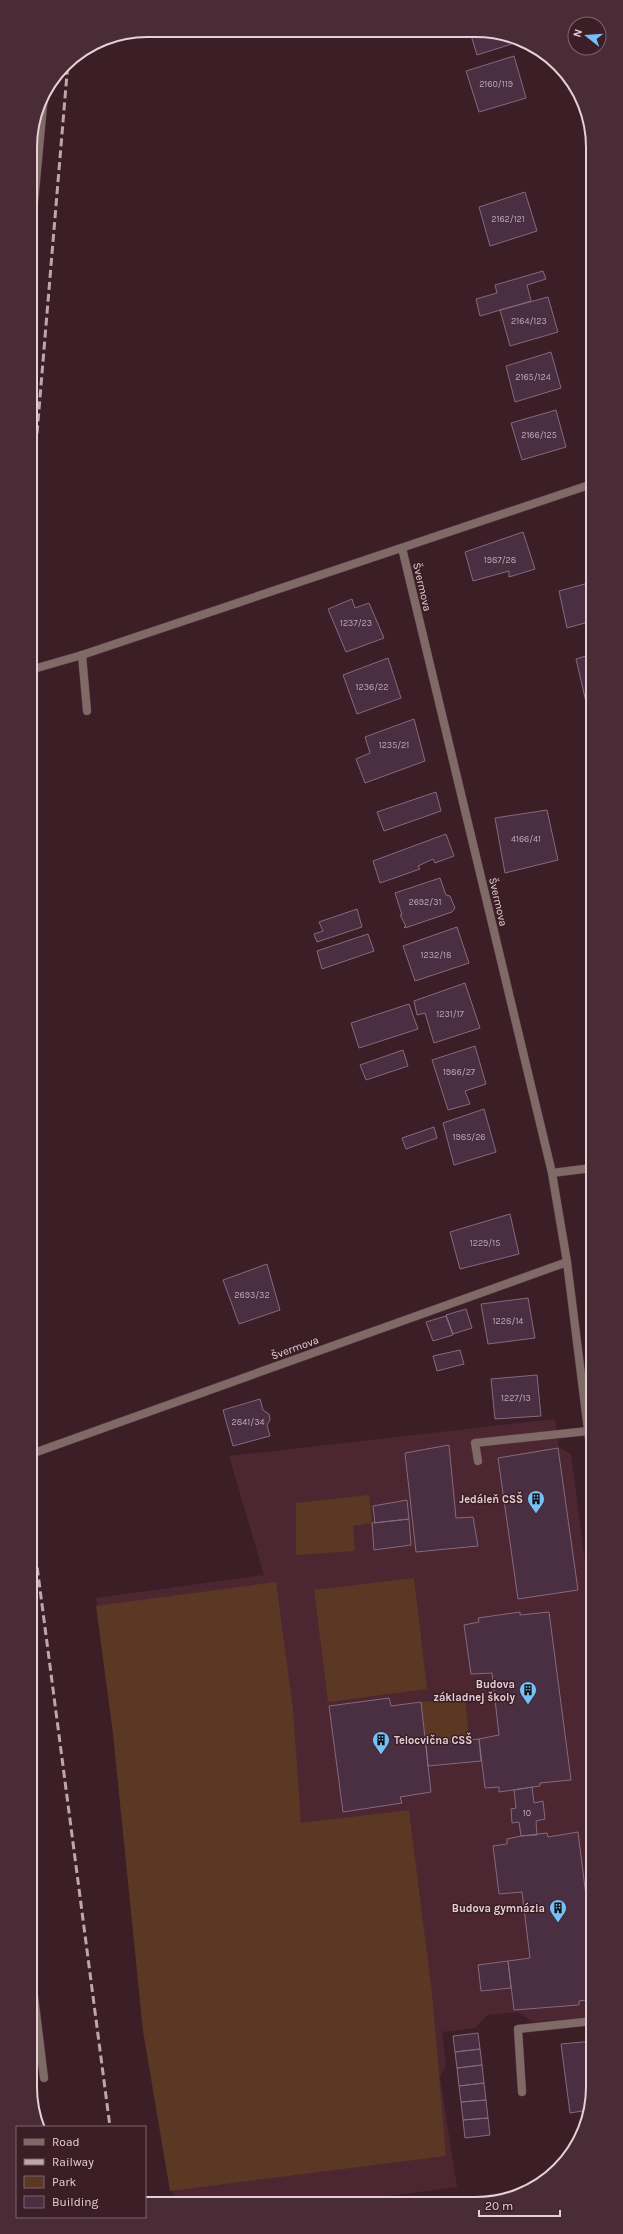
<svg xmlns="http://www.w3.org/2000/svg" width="623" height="2234" viewBox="0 0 623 2234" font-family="Karla,sans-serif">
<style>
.built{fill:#4c2732}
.green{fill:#5a3824}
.building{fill:#492f41;stroke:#87697e}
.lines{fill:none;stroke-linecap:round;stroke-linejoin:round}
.lane-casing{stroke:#573a43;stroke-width:9}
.street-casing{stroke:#573a43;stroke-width:9}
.lane{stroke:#7f6a67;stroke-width:8}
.street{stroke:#7f6a67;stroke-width:8}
.rail{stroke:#bda7ad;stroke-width:3;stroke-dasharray:8 4;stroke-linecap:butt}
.labels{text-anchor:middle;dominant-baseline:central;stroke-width:3;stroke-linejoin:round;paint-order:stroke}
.number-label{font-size:9px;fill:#bda8b0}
.street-label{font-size:11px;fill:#e4d0d5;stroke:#3c1e27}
.poi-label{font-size:11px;font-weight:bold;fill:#e4d0d5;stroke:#3c1e27;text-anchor:end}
.rim{fill:none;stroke:#e4d0d5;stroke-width:2}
</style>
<rect width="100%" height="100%" fill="#3c1e27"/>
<!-- built -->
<path class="built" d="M 555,1419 L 559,1447 L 571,1454 L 593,1624 L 593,2017 L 533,2022 L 518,2012 L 487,2015 L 475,2028 L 442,2032 L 446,2065 L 440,2077 L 457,2187 L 342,2202 L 174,2202 L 146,2039 L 116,1736 L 96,1598 L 264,1575 L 229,1456 Z"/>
<!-- green -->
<path class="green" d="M 369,1495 L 372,1523 L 353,1526 L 355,1551 L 296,1555 L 296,1503 Z
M 414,1578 L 427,1689 L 328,1702 L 314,1590 Z
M 276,1582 L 293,1709 L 301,1823 L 409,1810 L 432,1993 L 446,2156 L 170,2191 L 143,2031 L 113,1734 L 96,1606 Z
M 465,1698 L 469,1740 L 426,1744 L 421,1702 Z
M 31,2045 L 32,2056 L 40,2127 L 38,2127 L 31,2103 Z"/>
<!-- building -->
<path class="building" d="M 470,32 L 499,32 L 518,42 L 477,55 Z
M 514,56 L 526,98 L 479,112 L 466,71 Z
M 525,192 L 537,231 L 490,246 L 479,207 Z
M 543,271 L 546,279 L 527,285 L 531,301 L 480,316 L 476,299 L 497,293 L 495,285 Z
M 548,297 L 558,332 L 510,346 L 500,310 Z
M 551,352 L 561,388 L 515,402 L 506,366 Z
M 556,410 L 566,447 L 522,460 L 511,423 Z
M 523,532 L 535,569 L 509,577 L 509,571 L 473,581 L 465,552 Z
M 592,582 L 592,621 L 567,628 L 559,591 Z
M 352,599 L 355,608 L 369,603 L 384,638 L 346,652 L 328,609 Z
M 592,654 L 592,701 L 586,702 L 576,659 Z
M 388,658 L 401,698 L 357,714 L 343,675 Z
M 414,719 L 425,761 L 365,783 L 356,759 L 370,753 L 365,737 Z
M 436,792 L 441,811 L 384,831 L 377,812 Z
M 547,810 L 558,860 L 505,873 L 495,818 Z
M 446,834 L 454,856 L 435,863 L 433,859 L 418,866 L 420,869 L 380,883 L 373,861 Z
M 440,878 L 446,895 L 450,896 L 455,908 L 452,912 L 405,928 L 404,927 L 406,926 L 400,915 L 402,915 L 395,893 Z
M 357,909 L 362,927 L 317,942 L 314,934 L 323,931 L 319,922 Z
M 457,927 L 469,963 L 415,981 L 403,946 Z
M 368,934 L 374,951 L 322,969 L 317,951 Z
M 465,983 L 480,1028 L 434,1043 L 425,1013 L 417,1015 L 414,1001 Z
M 409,1004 L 418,1029 L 359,1048 L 351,1023 Z
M 475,1046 L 486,1084 L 465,1091 L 470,1104 L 448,1110 L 432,1060 Z
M 403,1050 L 408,1066 L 366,1080 L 360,1065 Z
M 484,1109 L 496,1152 L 454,1165 L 443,1123 Z
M 434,1127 L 437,1138 L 406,1149 L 402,1138 Z
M 510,1214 L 519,1254 L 460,1269 L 450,1232 Z
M 267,1264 L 280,1310 L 239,1324 L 223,1280 Z
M 528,1298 L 535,1338 L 488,1344 L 481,1304 Z
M 466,1309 L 472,1328 L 453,1334 L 446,1315 Z
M 446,1316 L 453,1335 L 433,1341 L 426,1322 Z
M 460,1350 L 464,1364 L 437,1371 L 433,1356 Z
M 537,1375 L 541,1416 L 495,1419 L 491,1379 Z
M 260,1399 L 263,1410 L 269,1414 L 270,1420 L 267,1425 L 270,1436 L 233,1446 L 223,1410 Z
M 449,1445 L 456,1518 L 473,1517 L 478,1546 L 416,1552 L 405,1453 Z
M 558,1448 L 578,1590 L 518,1599 L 498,1458 Z
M 407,1500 L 409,1519 L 375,1523 L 373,1506 Z
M 409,1519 L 411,1545 L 374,1550 L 372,1523 Z
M 520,1612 L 520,1615 L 549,1612 L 571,1780 L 540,1783 L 540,1786 L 499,1792 L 499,1787 L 485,1788 L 479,1739 L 499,1735 L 492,1673 L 471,1674 L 464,1625 L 479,1622 L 478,1618 Z
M 389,1698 L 391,1706 L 421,1702 L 431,1792 L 400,1797 L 402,1803 L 343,1812 L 329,1706 Z
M 479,1739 L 481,1761 L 428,1766 L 426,1744 Z
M 532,1787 L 534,1803 L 543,1801 L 545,1819 L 536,1821 L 537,1835 L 521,1836 L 519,1822 L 512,1823 L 511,1809 L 516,1808 L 514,1790 Z
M 578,1832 L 593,1951 L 593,1999 L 579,2001 L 579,2005 L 514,2010 L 508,1961 L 530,1958 L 522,1892 L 499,1894 L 493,1846 L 507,1844 L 507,1839 L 521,1836 L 547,1833 L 548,1837 Z
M 508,1961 L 511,1988 L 481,1991 L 478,1965 Z
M 478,2033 L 480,2049 L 455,2052 L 453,2036 Z
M 593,2041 L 593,2095 L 589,2110 L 570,2113 L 561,2044 Z
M 480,2049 L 482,2065 L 457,2068 L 455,2052 Z
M 482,2065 L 484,2083 L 459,2086 L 457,2068 Z
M 484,2083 L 486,2100 L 461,2102 L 459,2086 Z
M 486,2100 L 488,2118 L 463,2120 L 461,2102 Z
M 488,2118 L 490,2135 L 465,2138 L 463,2120 Z"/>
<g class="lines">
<defs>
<path id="lane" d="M 30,245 L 44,95
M 82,655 L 87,711
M 478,1461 L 475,1443 L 588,1431
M 31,1972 L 44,2078
M 522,2092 L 518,2029 L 593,2021"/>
<path id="street" d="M 402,548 L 552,1173 L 567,1262 L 593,1470
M 30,670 L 82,655 L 592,484
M 552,1173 L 592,1168
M 31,1454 L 567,1262"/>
</defs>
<!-- lane casing -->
<use href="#lane" class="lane-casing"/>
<!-- street casing -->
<use href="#street" class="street-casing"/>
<!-- lane -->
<use href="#lane" class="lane"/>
<!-- street -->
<use href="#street" class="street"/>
<!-- rail -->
<path class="rail" d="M 30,517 L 68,62
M 31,1520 L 110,2127"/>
</g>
<!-- icons -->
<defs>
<symbol id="building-pin" viewBox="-11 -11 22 30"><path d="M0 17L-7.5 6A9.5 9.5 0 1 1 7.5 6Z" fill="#76c0f7" stroke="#3c1e27"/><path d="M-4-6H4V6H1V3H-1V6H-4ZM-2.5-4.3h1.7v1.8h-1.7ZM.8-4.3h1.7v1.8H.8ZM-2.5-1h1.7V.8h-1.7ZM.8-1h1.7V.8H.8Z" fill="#111"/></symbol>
</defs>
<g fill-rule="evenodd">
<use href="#building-pin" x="526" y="1489" width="20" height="27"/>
<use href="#building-pin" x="518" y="1680" width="20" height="27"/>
<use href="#building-pin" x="371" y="1730" width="20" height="27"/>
<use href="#building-pin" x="548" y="1898" width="20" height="27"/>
</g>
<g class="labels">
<!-- number labels -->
<g class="number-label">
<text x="496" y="84">2160/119</text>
<text x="508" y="219">2162/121</text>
<text x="529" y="321">2164/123</text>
<text x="533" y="377">2165/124</text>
<text x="539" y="435">2166/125</text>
<text x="500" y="560">1987/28</text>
<text x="356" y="623">1237/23</text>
<text x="372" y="687">1236/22</text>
<text x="394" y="745">1235/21</text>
<text x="526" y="839">4166/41</text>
<text x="425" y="902">2692/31</text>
<text x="436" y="955">1232/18</text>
<text x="450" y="1014">1231/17</text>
<text x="459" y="1072">1986/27</text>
<text x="469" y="1137">1985/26</text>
<text x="485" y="1243">1229/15</text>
<text x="252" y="1295">2693/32</text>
<text x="508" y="1321">1228/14</text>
<text x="516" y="1398">1227/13</text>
<text x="248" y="1422">2841/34</text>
<text x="527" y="1813">10</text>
</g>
<!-- street labels -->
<g class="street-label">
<text transform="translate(422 587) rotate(77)">Švermova</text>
<text transform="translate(498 902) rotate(77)">Švermova</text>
<text transform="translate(295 1348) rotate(-20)">Švermova</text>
</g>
<!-- poi labels -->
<g class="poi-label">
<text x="523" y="1499">Jedáleň CSŠ</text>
<text x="515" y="1684">Budova<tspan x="515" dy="13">základnej školy</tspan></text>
<text x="394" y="1740" text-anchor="start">Telocvična CSŠ</text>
<text x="545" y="1908">Budova gymnázia</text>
</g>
</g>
<!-- crop -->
<path d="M0 0H623V2234H0ZM147 37H476A110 110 0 0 1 586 147V2087A110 110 0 0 1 476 2197H147A110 110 0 0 1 37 2087V147A110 110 0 0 1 147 37Z" fill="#492c35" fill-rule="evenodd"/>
<path class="rim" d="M147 37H476A110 110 0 0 1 586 147V2087A110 110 0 0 1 476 2197H147A110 110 0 0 1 37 2087V147A110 110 0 0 1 147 37Z"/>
<!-- legend -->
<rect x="16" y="2126" width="130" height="92" fill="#3c1e27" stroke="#7f656d"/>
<rect x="24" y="2139" width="20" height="6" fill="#7f6a67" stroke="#7f656d"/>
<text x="52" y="2146" font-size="12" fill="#e4d0d5">Road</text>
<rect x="24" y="2159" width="20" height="6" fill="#bda7ad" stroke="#7f656d"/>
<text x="52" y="2166" font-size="12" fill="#e4d0d5">Railway</text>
<rect x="24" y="2176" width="20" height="12" fill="#5a3824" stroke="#7f656d"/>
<text x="52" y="2186" font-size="12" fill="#e4d0d5">Park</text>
<rect x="24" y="2196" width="20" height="12" fill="#492f41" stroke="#7f656d"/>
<text x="52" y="2206" font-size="12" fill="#e4d0d5">Building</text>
<!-- north arrow -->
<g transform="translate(587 36) rotate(287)"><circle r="19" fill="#3c1e27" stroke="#7f656d"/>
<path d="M0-3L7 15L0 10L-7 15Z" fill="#76c0f7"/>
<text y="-6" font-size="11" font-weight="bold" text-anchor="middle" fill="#e4d0d5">N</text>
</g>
<!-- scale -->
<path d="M479 2210v6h81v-6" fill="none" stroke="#e4d0d5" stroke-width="2"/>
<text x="485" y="2210" font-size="12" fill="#e4d0d5" stroke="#3c1e27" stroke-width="3" paint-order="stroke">20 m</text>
</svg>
